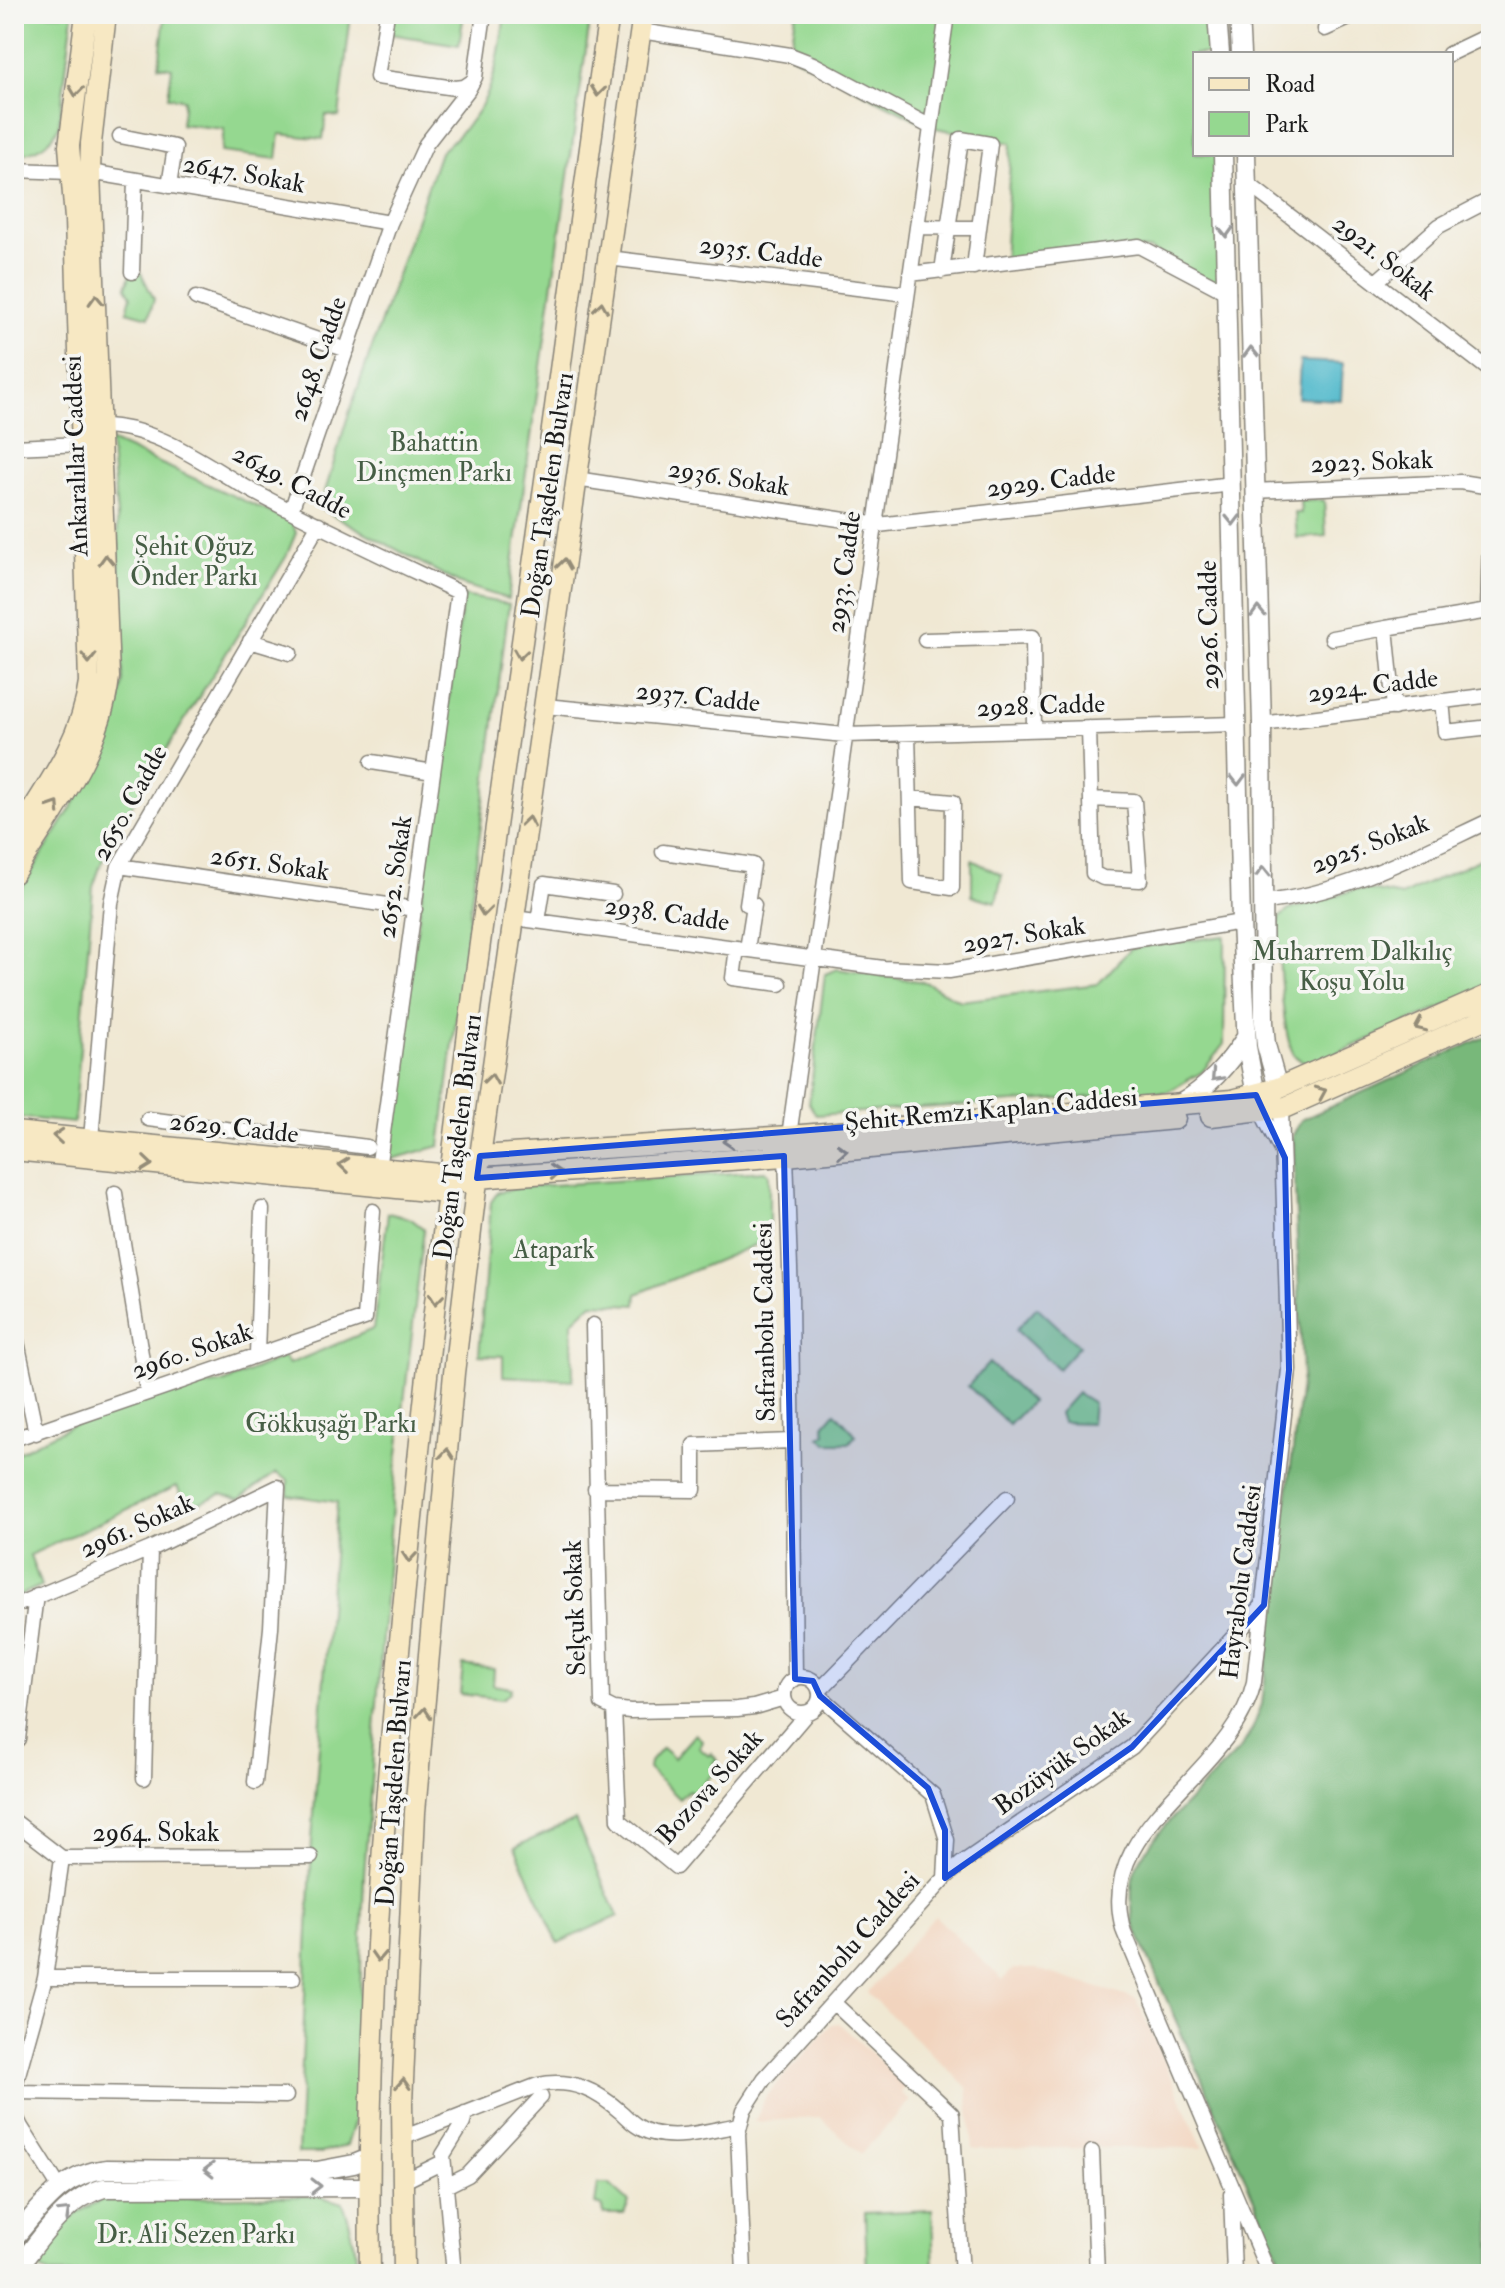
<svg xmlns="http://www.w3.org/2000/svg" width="1505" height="2288" viewBox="0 0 1505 2288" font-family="'IM FELL Double Pica',serif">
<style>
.built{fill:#f2d4be}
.green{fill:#95d890;stroke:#587a56;stroke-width:2}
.forest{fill:#78b87a;stroke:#4a6a4b;stroke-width:2}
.water{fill:#4eb8cb;stroke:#356a74;stroke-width:2}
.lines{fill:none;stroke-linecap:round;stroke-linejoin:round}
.minor-casing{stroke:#868278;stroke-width:17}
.tertiary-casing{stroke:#868278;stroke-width:21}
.secondary-casing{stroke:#868278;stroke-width:23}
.minor{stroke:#fff;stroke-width:14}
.tertiary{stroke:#fff;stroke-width:18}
.secondary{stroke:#f7e8c3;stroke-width:20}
.oneway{stroke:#948c78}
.oneway2{stroke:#999}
.marked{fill:#1d4ed8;fill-opacity:0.2;stroke:#1d4ed8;stroke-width:6;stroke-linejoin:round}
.labels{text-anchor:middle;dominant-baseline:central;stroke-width:7;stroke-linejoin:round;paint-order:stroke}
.street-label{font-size:26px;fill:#1c1c1c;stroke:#f6f6f2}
.park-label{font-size:26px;fill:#465e45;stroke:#f6f6f2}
</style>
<rect width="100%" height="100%" fill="#f6f6f2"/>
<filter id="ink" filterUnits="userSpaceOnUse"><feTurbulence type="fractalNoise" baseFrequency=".0125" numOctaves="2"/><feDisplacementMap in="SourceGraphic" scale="16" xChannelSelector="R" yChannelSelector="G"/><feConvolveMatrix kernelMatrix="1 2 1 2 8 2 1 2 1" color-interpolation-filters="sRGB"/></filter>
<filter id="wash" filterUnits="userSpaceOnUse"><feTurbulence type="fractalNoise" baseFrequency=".006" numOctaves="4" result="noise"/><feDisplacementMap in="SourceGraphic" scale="32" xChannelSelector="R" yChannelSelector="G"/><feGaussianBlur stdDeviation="1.8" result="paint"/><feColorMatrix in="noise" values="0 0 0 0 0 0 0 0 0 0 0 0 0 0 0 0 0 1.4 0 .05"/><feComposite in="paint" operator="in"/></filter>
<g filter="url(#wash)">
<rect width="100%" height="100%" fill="#f0e8d3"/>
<!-- built -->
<path class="built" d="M 935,1916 L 1003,1980 L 1013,1969 L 1036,1969 L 1136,1999 L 1203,2148 L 1099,2148 L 1091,2143 L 1084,2148 L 973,2149 L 967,2087 L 867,1993 Z
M 839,2023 L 906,2086 L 901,2092 L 910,2101 L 861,2154 L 820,2117 L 755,2122 L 766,2096 L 832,2024 Z"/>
<!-- green -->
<path class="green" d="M 14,14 L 73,14 L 59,125 C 52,144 33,154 14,155 Z
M 165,14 L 351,14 L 339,117 L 326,115 L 323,139 L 280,134 L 277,159 L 221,152 L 224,129 L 181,124 L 184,99 L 168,97 L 172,68 L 159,66 Z
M 393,14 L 464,14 L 459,45 L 390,34 Z
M 505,14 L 591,14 L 508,599 L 460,584 L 320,508 L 347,419 L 440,152 C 493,107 495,79 505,14 Z
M 796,14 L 1217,14 L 1220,54 L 1195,54 L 1195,154 L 1223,154 L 1228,293 L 1149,249 L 1004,264 L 1011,143 L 931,127 L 790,55 Z
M 141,273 L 154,299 L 149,317 L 127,311 L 131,296 L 126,287 L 130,275 Z
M 110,441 L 292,522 L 296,533 L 286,557 L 109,842 L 93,887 L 74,1123 L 14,1117 L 14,900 L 102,758 L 115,725 L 123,682 L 117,516 Z
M 1324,500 L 1326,536 L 1297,538 L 1295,513 L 1301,513 L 1300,501 Z
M 463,596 L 509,604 L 440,1146 L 385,1161 Z
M 1491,854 L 1491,986 L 1331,1056 L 1307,1063 C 1304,1061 1299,1060 1296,1057 C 1281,1043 1278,941 1279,918 L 1289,910 L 1354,890 L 1371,890 L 1401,896 Z
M 972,860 L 1002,875 L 996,902 L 972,896 Z
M 1225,936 L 1224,1044 L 1202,1072 L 1167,1092 L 816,1115 L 809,1103 L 825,974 L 837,969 L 925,982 L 960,1001 L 1098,984 L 1131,948 Z
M 765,1171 L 769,1174 L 769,1239 L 637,1294 L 636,1305 L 592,1303 L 572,1322 L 573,1380 L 503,1376 L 503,1356 L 479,1355 L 491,1202 L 498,1192 L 522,1187 Z
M 388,1213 L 411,1219 L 424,1229 L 392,1506 L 364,1875 L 356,2116 L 347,2145 L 322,2153 L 298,2153 L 312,1840 L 337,1502 L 288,1495 L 288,1480 L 276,1473 L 240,1499 L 221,1494 L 187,1508 L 177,1486 L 30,1555 L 41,1586 L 14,1598 L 14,1454 L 70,1426 L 158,1392 L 223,1383 L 284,1357 L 289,1364 L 373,1329 Z
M 1037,1307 L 1079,1346 L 1058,1369 L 1016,1330 Z
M 989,1363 L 1031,1402 L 1009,1425 L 968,1386 Z
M 1077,1393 L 1093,1403 L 1091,1423 L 1062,1422 L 1059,1413 Z
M 835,1412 L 856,1435 L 849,1443 L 827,1443 L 820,1437 L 826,1433 L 824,1425 Z
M 463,1665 L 494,1669 L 493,1685 L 511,1688 L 510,1693 L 502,1699 L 460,1694 Z
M 695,1734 L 702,1740 L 699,1748 L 709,1756 L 711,1753 L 718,1761 L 713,1762 L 714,1772 C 707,1781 701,1785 693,1793 L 689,1790 L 679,1799 L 648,1769 L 649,1763 L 662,1748 L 674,1758 Z
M 575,1820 L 618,1916 L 558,1943 L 515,1847 Z
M 598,2184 L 609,2184 L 629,2202 L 624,2214 L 604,2214 L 602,2206 L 595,2204 Z
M 318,2196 L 343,2203 C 351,2226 358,2249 356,2274 L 52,2274 L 40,2269 L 35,2257 C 56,2229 71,2214 103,2199 Z
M 932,2210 L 934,2274 L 867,2274 L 865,2213 Z"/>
<!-- forest -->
<path class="forest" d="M 1491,1034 L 1491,2274 L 1287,2274 L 1133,1923 C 1132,1906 1130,1889 1134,1873 C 1146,1837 1212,1779 1240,1749 L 1252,1730 L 1262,1704 L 1302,1375 L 1293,1135 L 1301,1120 Z"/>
<!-- water -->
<path class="water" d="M 1300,361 L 1343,363 L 1341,400 L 1298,398 Z"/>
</g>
<g filter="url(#ink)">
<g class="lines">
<defs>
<path id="minor" d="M 387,14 L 377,77 L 455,88 L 464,87 L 473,81
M 1484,14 L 1486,18 L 1491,15
M 1325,29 L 1358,14
M 641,31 L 790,55 L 813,64 L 931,127
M 1449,54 L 1491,34
M 120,136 L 175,147 L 169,186
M 14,170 L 70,172
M 90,172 L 390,223
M 1247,183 L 1491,371
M 917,227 L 979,228
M 608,258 L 907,294
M 942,271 L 961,139 L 990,144 L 974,267
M 132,272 L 135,180
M 910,274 L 1139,246 L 1228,293
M 1376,282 L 1439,226 L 1491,199
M 196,298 L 347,350
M 101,426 C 159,426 209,468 258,494 C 324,529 391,560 458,592 L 378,1169
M 14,447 L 82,444
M 576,479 L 878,525 L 1232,484
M 1254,491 L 1460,482 L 1491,487
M 291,511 L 390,223 L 426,144 L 468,90 L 475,77 L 484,14
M 1332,638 L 1386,628
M 925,640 L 1033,637 L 1034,730
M 250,641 L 290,653
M 1442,701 L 1445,732 L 1491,727
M 545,706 L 845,735 L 1237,724
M 1394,708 L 1386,628 L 1488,611 L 1491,498
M 1262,724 L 1491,695
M 1089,728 L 1093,873 L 1103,878 L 1140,880 L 1134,801 L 1091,799
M 908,734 L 912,882 L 952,888 L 953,802 L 910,798
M 372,762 L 433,772
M 663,852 L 753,865 L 747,904 L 754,905 L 747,949
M 119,866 L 415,909
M 1264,902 C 1345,894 1418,854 1491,820
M 514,918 L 883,968 L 949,971 L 1241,922
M 538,921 L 544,884 L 613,894
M 737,948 L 733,978 L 780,984
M 1261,1111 L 1281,1150
M 148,1119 L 367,1147
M 789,1136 L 947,14
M 91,1139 L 111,903 L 119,866 L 319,524
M 786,1156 L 791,1296 L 795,1679
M 115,1193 L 147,1391
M 593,1325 L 602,1703 L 614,1709 L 630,1711 L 737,1709 L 754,1707 L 784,1698
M 14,1327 L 36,1433
M 257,1354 L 262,1209
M 14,1439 L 365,1318 L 373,1211
M 595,1489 L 694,1490 L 694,1445 L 791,1441
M 14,1606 L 150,1549 L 278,1487 L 271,1628 L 255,1782
M784 1695a18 18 0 1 1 36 0a18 18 0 1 1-36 0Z
M 820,1690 L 1007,1498
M 614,1709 L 619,1820 L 676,1867 L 807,1713
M 18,1739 L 36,1595
M 144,1778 L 150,1549
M 14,1821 L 62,1858 L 311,1857
M 945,1878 L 962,1863 L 1132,1747 L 1263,1605
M 45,1978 L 293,1978
M 834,2003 L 952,2114 L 962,2274
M 14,2089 L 45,1978 L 62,1858
M 14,2092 L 286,2096
M 14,2113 L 21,2127 L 59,2187
M 402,2138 L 538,2085 C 572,2078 596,2090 622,2113 C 631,2122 640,2130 653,2133 C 680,2140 711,2130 739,2125
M 1092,2152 L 1097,2274
M 402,2182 L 443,2162
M 446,2186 L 468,2175 L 541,2097
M 1231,2194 L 1234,2274
M 22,2263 L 38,2274
M 454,2274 L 443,2155 L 463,2123 L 465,2113
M 744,2274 L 738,2133 L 744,2110 L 764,2079 L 945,1878 L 947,1840 L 933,1795 L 820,1696
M 1269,2274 L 1124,1932 C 1091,1825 1233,1776 1254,1682 L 1289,1370 L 1281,1108"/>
<path id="tertiary" d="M 1217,14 L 1220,54
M 1239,14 L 1241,54
M 1223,154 L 1241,922 L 1247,1047 L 1256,1095
M 1246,154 L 1262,724 L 1264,1022 L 1266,1045 L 1278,1088
M 1178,1105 C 1208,1088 1228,1065 1246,1037
M 14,2238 C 41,2207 63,2173 107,2169 L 317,2171 L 354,2164 L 369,2158
M 14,2273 C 38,2242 64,2199 104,2188 L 368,2187"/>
<path id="secondary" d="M 14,839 C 45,788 81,743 89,683 L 75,219 L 69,146 L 86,14
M 14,873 C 52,812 101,752 109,677 L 90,172 L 91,143 L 106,14
M 1211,1116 L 1286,1107 L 1491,1016
M 14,1132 L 450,1175 L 480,1156 L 789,1136 L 1232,1100 L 1278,1088 L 1491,994
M 14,1150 L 447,1193
M 467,1183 L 477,1178 L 786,1156 L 1175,1119
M 370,2274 C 365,1962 397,1649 431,1339 C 461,1067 500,795 539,523 C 563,354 584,183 609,14
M 404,2274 L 402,2103 L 415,1812 L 454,1373 L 480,1156 L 643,14"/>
</defs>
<!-- minor casing -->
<use href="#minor" class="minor-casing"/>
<!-- tertiary casing -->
<use href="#tertiary" class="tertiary-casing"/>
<!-- secondary casing -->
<use href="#secondary" class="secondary-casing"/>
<!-- minor -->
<use href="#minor" class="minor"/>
<!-- tertiary -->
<use href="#tertiary" class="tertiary"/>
<!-- secondary -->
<use href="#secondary" class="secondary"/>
</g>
<!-- one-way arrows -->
<defs><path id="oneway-chevron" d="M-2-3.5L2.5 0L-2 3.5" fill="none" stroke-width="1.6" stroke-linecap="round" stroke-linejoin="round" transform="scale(2)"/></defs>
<g class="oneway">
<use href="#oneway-chevron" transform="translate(76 91) rotate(97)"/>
<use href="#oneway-chevron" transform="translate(598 91) rotate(97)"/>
<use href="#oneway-chevron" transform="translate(96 300) rotate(-92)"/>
<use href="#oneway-chevron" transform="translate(601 307) rotate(-82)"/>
<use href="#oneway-chevron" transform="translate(106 560) rotate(-92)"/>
<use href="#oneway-chevron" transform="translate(564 564) rotate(-82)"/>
<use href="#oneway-chevron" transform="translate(520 654) rotate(98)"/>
<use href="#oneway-chevron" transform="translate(89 658) rotate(90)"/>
<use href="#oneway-chevron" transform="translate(55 807) rotate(-57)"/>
<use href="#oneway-chevron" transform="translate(528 822) rotate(-82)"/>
<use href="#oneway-chevron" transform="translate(484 911) rotate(97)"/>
<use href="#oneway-chevron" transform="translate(1420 1026) rotate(156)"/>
<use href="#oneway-chevron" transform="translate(491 1079) rotate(-82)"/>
<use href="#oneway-chevron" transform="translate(1321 1092) rotate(-24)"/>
<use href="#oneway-chevron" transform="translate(58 1136) rotate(-175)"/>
<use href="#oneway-chevron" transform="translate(728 1141) rotate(176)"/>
<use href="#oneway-chevron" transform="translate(842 1151) rotate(-5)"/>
<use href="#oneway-chevron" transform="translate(147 1164) rotate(6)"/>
<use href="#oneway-chevron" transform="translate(344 1165) rotate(-174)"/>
<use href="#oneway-chevron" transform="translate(555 1172) rotate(-4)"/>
<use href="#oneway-chevron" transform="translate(436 1299) rotate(96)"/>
<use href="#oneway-chevron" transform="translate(447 1454) rotate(-85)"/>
<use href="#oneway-chevron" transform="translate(409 1557) rotate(95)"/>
<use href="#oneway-chevron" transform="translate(424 1713) rotate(-85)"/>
<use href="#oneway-chevron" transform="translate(378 1956) rotate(93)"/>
<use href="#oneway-chevron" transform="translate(403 2084) rotate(-87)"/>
</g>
<g class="oneway2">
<use href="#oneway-chevron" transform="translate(1226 232) rotate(88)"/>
<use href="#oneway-chevron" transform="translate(1251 352) rotate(-91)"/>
<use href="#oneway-chevron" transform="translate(1233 520) rotate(89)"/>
<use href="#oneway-chevron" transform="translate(1258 612) rotate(-92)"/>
<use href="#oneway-chevron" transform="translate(1238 780) rotate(89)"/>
<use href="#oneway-chevron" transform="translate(1263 872) rotate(-91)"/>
<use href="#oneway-chevron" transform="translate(1216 1076) rotate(133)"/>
<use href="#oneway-chevron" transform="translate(209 2170) rotate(-179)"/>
<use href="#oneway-chevron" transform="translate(316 2186)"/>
<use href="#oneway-chevron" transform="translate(65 2213) rotate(-44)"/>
</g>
</g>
<!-- marked area -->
<path class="marked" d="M 1256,1095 L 1285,1158 L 1289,1370 L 1264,1605 L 1132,1747 L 945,1878 L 945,1830 L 928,1788 L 820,1696 L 813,1681 L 795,1679 L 784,1156 L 477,1178 L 480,1156 Z"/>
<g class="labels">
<!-- street labels -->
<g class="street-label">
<text transform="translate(244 174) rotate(10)">2647. Sokak</text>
<text transform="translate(761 252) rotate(7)">2935. Cadde</text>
<text transform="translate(1384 258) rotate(38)">2921. Sokak</text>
<text transform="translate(318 359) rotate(-71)">2648. Cadde</text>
<text transform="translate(76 456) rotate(-92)">Ankaralılar Caddesi</text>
<text transform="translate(1372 462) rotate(-2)">2923. Sokak</text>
<text transform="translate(729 478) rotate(9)">2936. Sokak</text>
<text transform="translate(1051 481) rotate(-7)">2929. Cadde</text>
<text transform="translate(292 482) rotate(28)">2649. Cadde</text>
<text transform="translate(548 495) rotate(-82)">Doğan Taşdelen Bulvarı</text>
<text transform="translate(844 572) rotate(-82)">2933. Cadde</text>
<text transform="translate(1209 625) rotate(-91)">2926. Cadde</text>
<text transform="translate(1373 686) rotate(-7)">2924. Cadde</text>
<text transform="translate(698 697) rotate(6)">2937. Cadde</text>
<text transform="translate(1041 706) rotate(-2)">2928. Cadde</text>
<text transform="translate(130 803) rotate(-61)">2650. Cadde</text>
<text transform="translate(1370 844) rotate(-21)">2925. Sokak</text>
<text transform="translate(270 864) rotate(8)">2651. Sokak</text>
<text transform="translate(395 877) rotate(-82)">2652. Sokak</text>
<text transform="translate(667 914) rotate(8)">2938. Cadde</text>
<text transform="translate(1024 935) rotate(-9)">2927. Sokak</text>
<text transform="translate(991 1110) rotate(-5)">Şehit Remzi Kaplan Caddesi</text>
<text transform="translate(234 1128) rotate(6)">2629. Cadde</text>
<text transform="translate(458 1137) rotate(-83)">Doğan Taşdelen Bulvarı</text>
<text transform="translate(765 1322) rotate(-91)">Safranbolu Caddesi</text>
<text transform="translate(192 1351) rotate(-19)">2960. Sokak</text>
<text transform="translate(137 1526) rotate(-24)">2961. Sokak</text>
<text transform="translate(1241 1582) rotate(-83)">Hayrabolu Caddesi</text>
<text transform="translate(575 1608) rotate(-92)">Selçuk Sokak</text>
<text transform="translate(1062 1762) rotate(-36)">Bozüyük Sokak</text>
<text transform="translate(394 1783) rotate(-86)">Doğan Taşdelen Bulvarı</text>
<text transform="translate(710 1787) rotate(-48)">Bozova Sokak</text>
<text x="156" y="1833">2964. Sokak</text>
<text transform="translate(848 1950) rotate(-48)">Safranbolu Caddesi</text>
</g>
<!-- park labels -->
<g class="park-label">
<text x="434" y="443">Bahattin<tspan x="434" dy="30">Dinçmen Parkı</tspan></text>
<text x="194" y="547">Şehit Oğuz<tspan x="194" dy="30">Önder Parkı</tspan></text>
<text x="1352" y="952">Muharrem Dalkılıç<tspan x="1352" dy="30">Koşu Yolu</tspan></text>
<text x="554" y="1250">Atapark</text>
<text x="331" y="1424">Gökkuşağı Parkı</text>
<text x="196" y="2235">Dr. Ali Sezen Parkı</text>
</g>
</g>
<!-- margin -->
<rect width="1505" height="2288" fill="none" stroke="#f6f6f2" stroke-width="48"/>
<!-- legend -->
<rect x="1193" y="52" width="260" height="104" fill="#f6f6f2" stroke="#9f9f9c" stroke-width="2"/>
<rect x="1209" y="78" width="40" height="12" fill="#f7e8c3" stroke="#9f9f9c" stroke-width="2"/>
<text x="1265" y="92" font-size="24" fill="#1c1c1c">Road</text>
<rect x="1209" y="112" width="40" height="24" fill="#95d890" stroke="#9f9f9c" stroke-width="2"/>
<text x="1265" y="132" font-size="24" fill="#1c1c1c">Park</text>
</svg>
